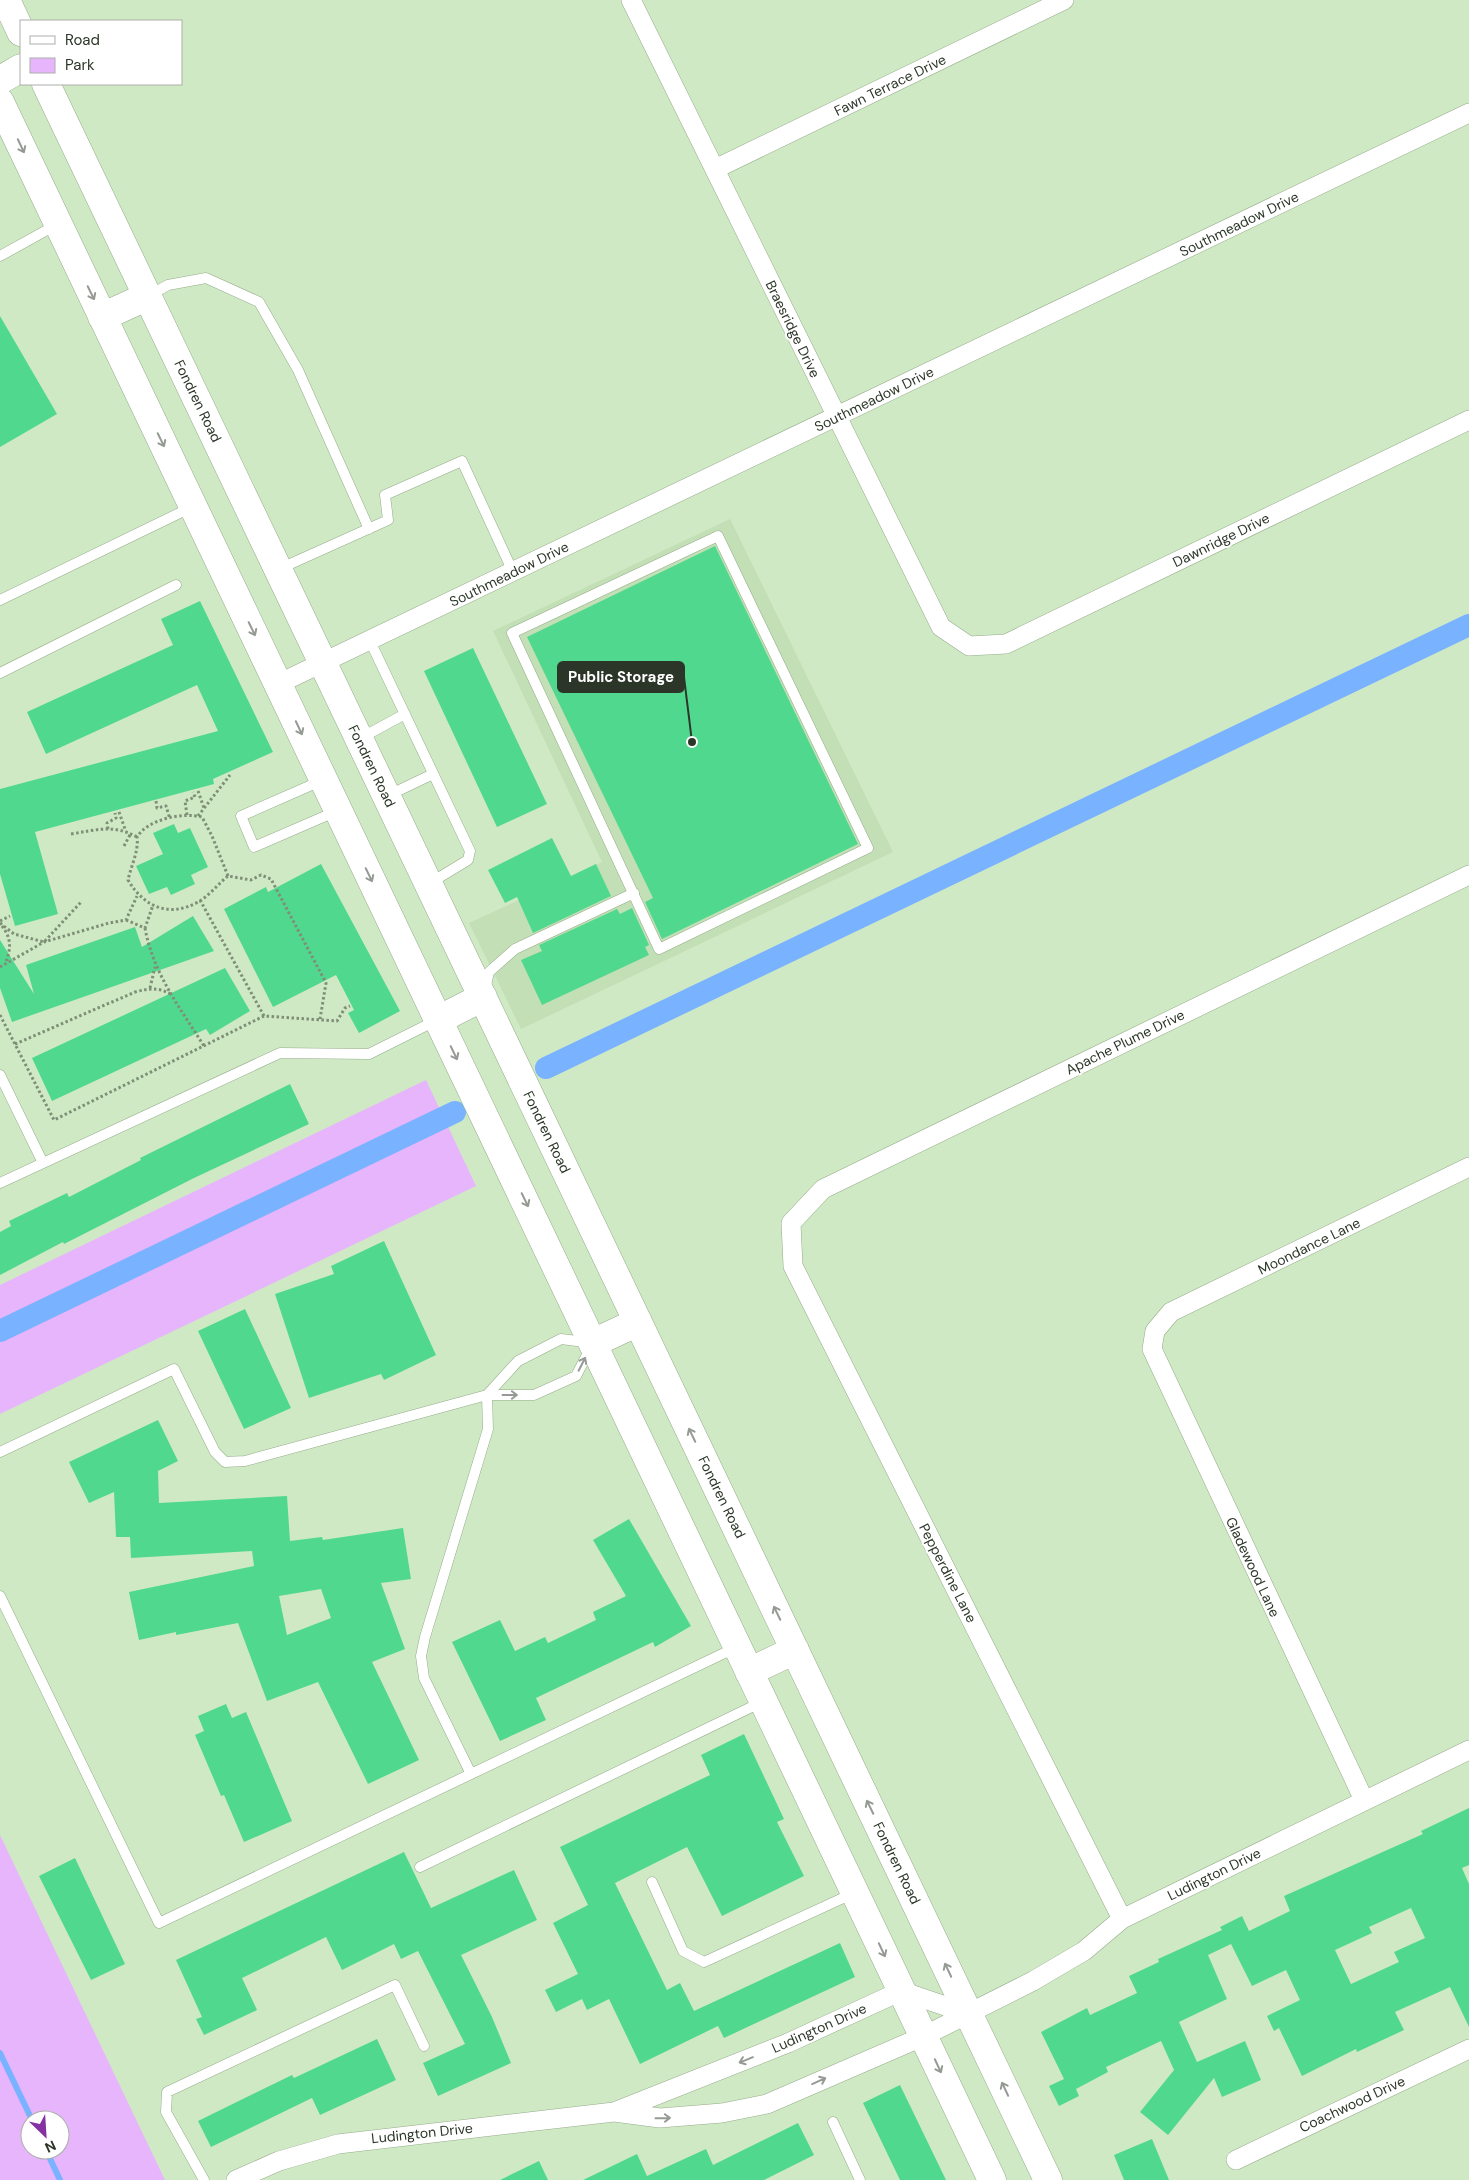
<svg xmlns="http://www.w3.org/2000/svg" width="1469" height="2180" viewBox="0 0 1469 2180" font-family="'DM Sans',sans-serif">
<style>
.built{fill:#c2dfb5}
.green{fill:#e7b5fc;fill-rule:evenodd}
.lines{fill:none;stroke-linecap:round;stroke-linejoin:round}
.stream{stroke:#79b2ff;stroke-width:6}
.canal{stroke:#79b2ff;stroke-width:22}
.building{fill:#51d88f;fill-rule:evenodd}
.lane-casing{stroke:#95ac8a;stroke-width:11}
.street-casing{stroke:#95ac8a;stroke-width:20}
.secondary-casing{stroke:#95ac8a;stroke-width:29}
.path{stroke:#7e8f76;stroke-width:3;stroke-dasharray:2.5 2.5;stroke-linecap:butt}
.lane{stroke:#fff;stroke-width:10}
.street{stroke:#fff;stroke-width:19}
.secondary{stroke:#fff;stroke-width:28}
.oneway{stroke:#969a94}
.labels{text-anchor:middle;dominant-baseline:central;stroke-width:4;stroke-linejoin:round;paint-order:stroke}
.street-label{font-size:14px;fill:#2c3628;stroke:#fff}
.leader{fill:none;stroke:#2c3628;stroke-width:2}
.callout-dot{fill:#2c3628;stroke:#fff;stroke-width:2}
.callout{fill:#2c3628;stroke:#2c3628;stroke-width:2}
.callout-label{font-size:15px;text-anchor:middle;font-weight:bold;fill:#fff}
</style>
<rect width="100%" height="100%" fill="#d0e9c5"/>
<!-- built -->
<path class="built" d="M 730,519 L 893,852 L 521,1029 L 469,923 L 602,862 L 493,631 Z"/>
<!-- green -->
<path class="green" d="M 426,1080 L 476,1186 L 0,1414 L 0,1285 Z
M 0,1835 L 165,2180 L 0,2180 ZM 30,2120 L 60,2120 L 60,2150 L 30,2150 Z"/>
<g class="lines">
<!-- stream -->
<path class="stream" d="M 0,2053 L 32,2120
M 46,2150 L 60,2180"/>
<!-- canal -->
<path class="canal" d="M 546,1068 L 1469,625
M 0,1331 L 455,1112"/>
</g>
<!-- building -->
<path class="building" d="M 0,316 L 57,414 L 0,447 Z
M 715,546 L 858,844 L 662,939 L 645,902 L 653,898 L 527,637 Z
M 200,601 L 273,752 L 213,779 L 214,784 L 35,832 L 58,914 L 15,926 L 0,874 L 0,789 L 218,731 L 197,685 L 46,754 L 27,712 L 173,645 L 161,619 Z
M 473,648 L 547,804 L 497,827 L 424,671 Z
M 174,824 L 178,833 L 190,828 L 208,867 L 191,875 L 195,884 L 171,895 L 167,887 L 149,894 L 136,866 L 163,854 L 153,833 Z
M 552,838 L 571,876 L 596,864 L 611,896 L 533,933 L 517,897 L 505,903 L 488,870 Z
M 321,864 L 400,1011 L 359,1033 L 348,1013 L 354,1010 L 336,975 L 273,1007 L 224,909 L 266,887 L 268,892 Z
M 632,908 L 649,945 L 645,947 L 649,955 L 542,1005 L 521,960 L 542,951 L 539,945 L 617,909 L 620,914 Z
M 193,916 L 214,951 L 12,1022 L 0,988 L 0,940 L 34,994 L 26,965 L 135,927 L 142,947 Z
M 225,968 L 250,1011 L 210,1035 L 206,1029 L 52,1101 L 32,1058 Z
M 290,1084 L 309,1124 L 194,1178 L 64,1244 L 63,1242 L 0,1275 L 0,1232 L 11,1226 L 9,1221 L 67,1193 L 69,1197 L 141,1160 L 140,1158 Z
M 384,1241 L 436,1355 L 384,1380 L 381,1374 L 309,1398 L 275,1294 L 334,1274 L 331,1266 Z
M 245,1309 L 291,1408 L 244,1429 L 198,1331 Z
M 158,1420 L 178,1461 L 158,1471 L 159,1503 L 287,1496 L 290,1541 L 322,1537 L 323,1540 L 403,1528 L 411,1579 L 381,1583 L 405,1649 L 372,1662 L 419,1760 L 368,1784 L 318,1682 L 267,1701 L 238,1623 L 176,1635 L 176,1632 L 139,1640 L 129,1592 L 254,1566 L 252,1551 L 131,1558 L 130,1537 L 116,1537 L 114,1492 L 89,1503 L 69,1462 ZM 321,1589 L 331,1618 L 287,1635 L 279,1596 Z
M 629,1519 L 691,1626 L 655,1647 L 653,1642 L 536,1698 L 546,1720 L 500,1741 L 452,1642 L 500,1620 L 515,1651 L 545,1637 L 548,1643 L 596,1620 L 593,1612 L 626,1596 L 593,1540 Z
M 226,1704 L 232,1718 L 246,1712 L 292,1821 L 244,1842 L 224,1795 L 221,1796 L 195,1735 L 204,1731 L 198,1716 Z
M 744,1734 L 784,1819 L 777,1822 L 804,1876 L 722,1916 L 687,1847 L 615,1883 L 667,1990 L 680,1983 L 694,2011 L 840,1943 L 855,1977 L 724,2038 L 718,2026 L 640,2064 L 609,1999 L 587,2010 L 582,1999 L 556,2012 L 545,1990 L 578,1974 L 553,1923 L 588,1905 L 560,1847 L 710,1775 L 701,1755 Z
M 1469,1808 L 1469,1865 L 1462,1868 L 1469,1884 L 1469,2027 L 1450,1987 L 1395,2012 L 1404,2030 L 1357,2052 L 1356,2049 L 1302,2076 L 1279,2028 L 1274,2031 L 1267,2016 L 1300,2000 L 1286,1970 L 1252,1986 L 1231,1944 L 1208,1955 L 1227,1999 L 1179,2022 L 1197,2062 L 1245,2041 L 1261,2080 L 1222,2097 L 1214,2078 L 1168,2135 L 1140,2112 L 1174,2070 L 1161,2041 L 1106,2067 L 1108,2072 L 1076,2089 L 1079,2096 L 1059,2106 L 1049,2086 L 1064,2079 L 1041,2032 L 1087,2008 L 1090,2015 L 1137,1993 L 1129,1976 L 1159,1962 L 1158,1959 L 1222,1930 L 1220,1927 L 1242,1916 L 1249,1931 L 1290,1911 L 1284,1896 L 1423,1834 L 1421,1831 ZM 1411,1908 L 1425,1938 L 1394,1952 L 1399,1962 L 1351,1984 L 1335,1950 L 1372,1933 L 1369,1927 Z
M 404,1852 L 431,1908 L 514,1870 L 537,1920 L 461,1955 L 492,2017 L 511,2063 L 438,2096 L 423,2063 L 465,2044 L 418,1951 L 401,1959 L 394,1944 L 342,1970 L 326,1937 L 242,1978 L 257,2010 L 204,2035 L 196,2019 L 202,2017 L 176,1960 Z
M 75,1858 L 125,1964 L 91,1980 L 39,1876 Z
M 377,2039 L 396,2080 L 320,2115 L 312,2098 L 211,2147 L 198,2121 L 292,2075 L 294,2078 Z
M 900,2085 L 946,2180 L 900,2180 L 863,2103 Z
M 798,2123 L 814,2155 L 764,2180 L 583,2180 L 637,2154 L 647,2176 L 706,2149 L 713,2165 Z
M 1152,2139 L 1169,2180 L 1124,2180 L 1114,2155 Z
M 539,2161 L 548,2180 L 500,2180 Z"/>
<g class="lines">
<defs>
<path id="lane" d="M 0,256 L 56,225
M 148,296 L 168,285 L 206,278 L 259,302 L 298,370 L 369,529
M 718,536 L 868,848 L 659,949 L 512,633 Z
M 279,569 L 388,520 L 385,495 L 462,461 L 513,572
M 0,600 L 192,507
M 370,641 L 470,851 L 468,860 L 430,883
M 0,673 L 176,585
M 359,739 L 405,714
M 323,780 L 241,816 L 254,847 L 337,811
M 387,796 L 433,774
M 485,990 L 489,972 L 515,949 L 634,893
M 0,1075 L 43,1163
M 0,1183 L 280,1053 L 369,1054 L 437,1020
M 0,1452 L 174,1369 L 215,1452 L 225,1462 L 245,1461 L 487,1395 L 534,1395 L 576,1376 L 593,1343 L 561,1339 L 518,1361 L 487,1395 L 488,1429 L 425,1637 L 421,1656 L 424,1678 L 471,1774
M 0,1596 L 159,1923 L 737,1647
M 420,1867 L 762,1702
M 652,1882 L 683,1951 L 704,1962 L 854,1893
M 833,2122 L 860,2180
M 204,2180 L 166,2112 L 167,2092 L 395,1985 L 424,2046"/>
<path id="street" d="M 631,0 L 941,627 L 969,646 L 1006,644 L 1469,420
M 715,169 L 1064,0
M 278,684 L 1469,113
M 1364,1800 L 1152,1349 L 1155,1331 L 1171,1312 L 1469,1167
M 1122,1919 L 793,1266 L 791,1223 L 823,1189 L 1469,875
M 614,2112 L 660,2118 L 722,2113 L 767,2104 L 924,2036 L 1033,1981 L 1084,1951 L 1122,1919 L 1469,1750
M 1236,2160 L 1469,2049
M 236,2180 L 279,2161 L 338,2144 L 614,2112 L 788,2043 L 901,1991 L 969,2014"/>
<path id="secondary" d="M 6,0 L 21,32
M 0,80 L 21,68
M 46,84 L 1048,2180
M 0,102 L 992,2180
M 102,317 L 148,296
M 438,1020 L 483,997
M 593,1343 L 638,1322
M 749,1672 L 795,1650"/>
</defs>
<!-- lane casing -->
<use href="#lane" class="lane-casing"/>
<!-- street casing -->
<use href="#street" class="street-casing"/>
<!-- secondary casing -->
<use href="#secondary" class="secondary-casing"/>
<!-- path -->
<path class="path" d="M 198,791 L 204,808
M 156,801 L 157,808 L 166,806 L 170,819
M 119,812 L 125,829
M 187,815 L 185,801 L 195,797 L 193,792
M 198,816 L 230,775
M 108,829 L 107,823 L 116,818 L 115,813
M 71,834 C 96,830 114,824 137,837
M 124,846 L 131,833
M 228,876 L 212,836 L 202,817 C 183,812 148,819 137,837 C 139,851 131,866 128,880 C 144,907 169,918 198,902 C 209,896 218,884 228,876 L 251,880 L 261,875 L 271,879 L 326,983 L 320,1019
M 200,900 L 264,1016
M 126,920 L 145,928 L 153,905
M 0,921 L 10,916
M 0,923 L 14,934 L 44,942 L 82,901
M 2,926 C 12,939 11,949 5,964
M 145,928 C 153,973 180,1008 204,1046
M 0,967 L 44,942 L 109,923 L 126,920 L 137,896
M 150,988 L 155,967
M 0,1015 L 54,1120 L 264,1016 L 337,1021 L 345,1008 L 350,1006
M 15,1044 L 135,992 C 150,988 159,987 172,995"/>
<!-- lane -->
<use href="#lane" class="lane"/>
<!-- street -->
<use href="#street" class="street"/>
<!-- secondary -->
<use href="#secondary" class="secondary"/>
</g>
<!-- one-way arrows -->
<defs><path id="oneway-shaft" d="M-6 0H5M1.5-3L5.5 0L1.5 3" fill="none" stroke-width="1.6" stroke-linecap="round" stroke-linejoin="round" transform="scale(1.25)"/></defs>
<g class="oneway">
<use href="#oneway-shaft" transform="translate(21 146) rotate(65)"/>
<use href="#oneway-shaft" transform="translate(91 293) rotate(64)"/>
<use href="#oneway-shaft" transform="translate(161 440) rotate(64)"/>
<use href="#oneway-shaft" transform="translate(252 629) rotate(64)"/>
<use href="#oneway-shaft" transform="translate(299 728) rotate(65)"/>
<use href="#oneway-shaft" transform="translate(369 875) rotate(64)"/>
<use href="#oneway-shaft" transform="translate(454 1053) rotate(64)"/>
<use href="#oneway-shaft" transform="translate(525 1200) rotate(64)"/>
<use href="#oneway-shaft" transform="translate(582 1364) rotate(-63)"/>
<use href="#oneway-shaft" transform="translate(510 1395)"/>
<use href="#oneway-shaft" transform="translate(692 1435) rotate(-116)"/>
<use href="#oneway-shaft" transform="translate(777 1613) rotate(-116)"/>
<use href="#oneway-shaft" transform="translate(870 1807) rotate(-116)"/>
<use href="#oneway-shaft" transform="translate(882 1950) rotate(65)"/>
<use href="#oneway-shaft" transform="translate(948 1970) rotate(-115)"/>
<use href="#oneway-shaft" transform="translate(746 2060) rotate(158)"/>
<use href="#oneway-shaft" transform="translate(938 2066) rotate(65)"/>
<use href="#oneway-shaft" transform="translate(819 2081) rotate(-24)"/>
<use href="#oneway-shaft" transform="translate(1005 2089) rotate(-115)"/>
<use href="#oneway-shaft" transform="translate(663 2118) rotate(-1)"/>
</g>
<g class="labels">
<!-- street labels -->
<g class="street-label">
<text transform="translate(890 85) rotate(-26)">Fawn Terrace Drive</text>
<text transform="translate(1239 224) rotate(-26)">Southmeadow Drive</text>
<text transform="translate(793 329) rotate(64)">Braesridge Drive</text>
<text transform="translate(874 399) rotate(-26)">Southmeadow Drive</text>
<text transform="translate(198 401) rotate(64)">Fondren Road</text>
<text transform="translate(1221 540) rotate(-26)">Dawnridge Drive</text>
<text transform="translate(509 574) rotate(-26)">Southmeadow Drive</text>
<text transform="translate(372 766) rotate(64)">Fondren Road</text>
<text transform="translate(1125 1042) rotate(-26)">Apache Plume Drive</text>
<text transform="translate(547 1132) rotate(64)">Fondren Road</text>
<text transform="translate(1309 1246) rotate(-26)">Moondance Lane</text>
<text transform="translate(722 1497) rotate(64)">Fondren Road</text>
<text transform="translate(1253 1567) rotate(65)">Gladewood Lane</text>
<text transform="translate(948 1573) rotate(63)">Pepperdine Lane</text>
<text transform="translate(897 1863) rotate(64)">Fondren Road</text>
<text transform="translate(1214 1874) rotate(-26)">Ludington Drive</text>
<text transform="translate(819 2028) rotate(-24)">Ludington Drive</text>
<text transform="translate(1352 2104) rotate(-25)">Coachwood Drive</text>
<text transform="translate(422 2133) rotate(-6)">Ludington Drive</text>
</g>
</g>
<!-- callouts -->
<path class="leader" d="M692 742L684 677"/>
<circle class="callout-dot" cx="692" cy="742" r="5"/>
<rect class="callout" x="558" y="662" width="126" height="30" rx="5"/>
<g class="callout-label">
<text x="621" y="682">Public Storage</text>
</g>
<!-- legend -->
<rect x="20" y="20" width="162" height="65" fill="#ffffff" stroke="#abafa9"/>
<rect x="30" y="36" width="25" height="8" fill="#ffffff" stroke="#abafa9"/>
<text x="65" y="45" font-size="15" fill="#2c3628">Road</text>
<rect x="30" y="58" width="25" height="15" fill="#e7b5fc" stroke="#abafa9"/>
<text x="65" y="70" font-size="15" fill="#2c3628">Park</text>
<!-- north arrow -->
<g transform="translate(45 2135) rotate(155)"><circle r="24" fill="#ffffff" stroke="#abafa9"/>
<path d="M0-4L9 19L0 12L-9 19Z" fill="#8432a1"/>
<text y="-8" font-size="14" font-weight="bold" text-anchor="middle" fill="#2c3628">N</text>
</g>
</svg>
